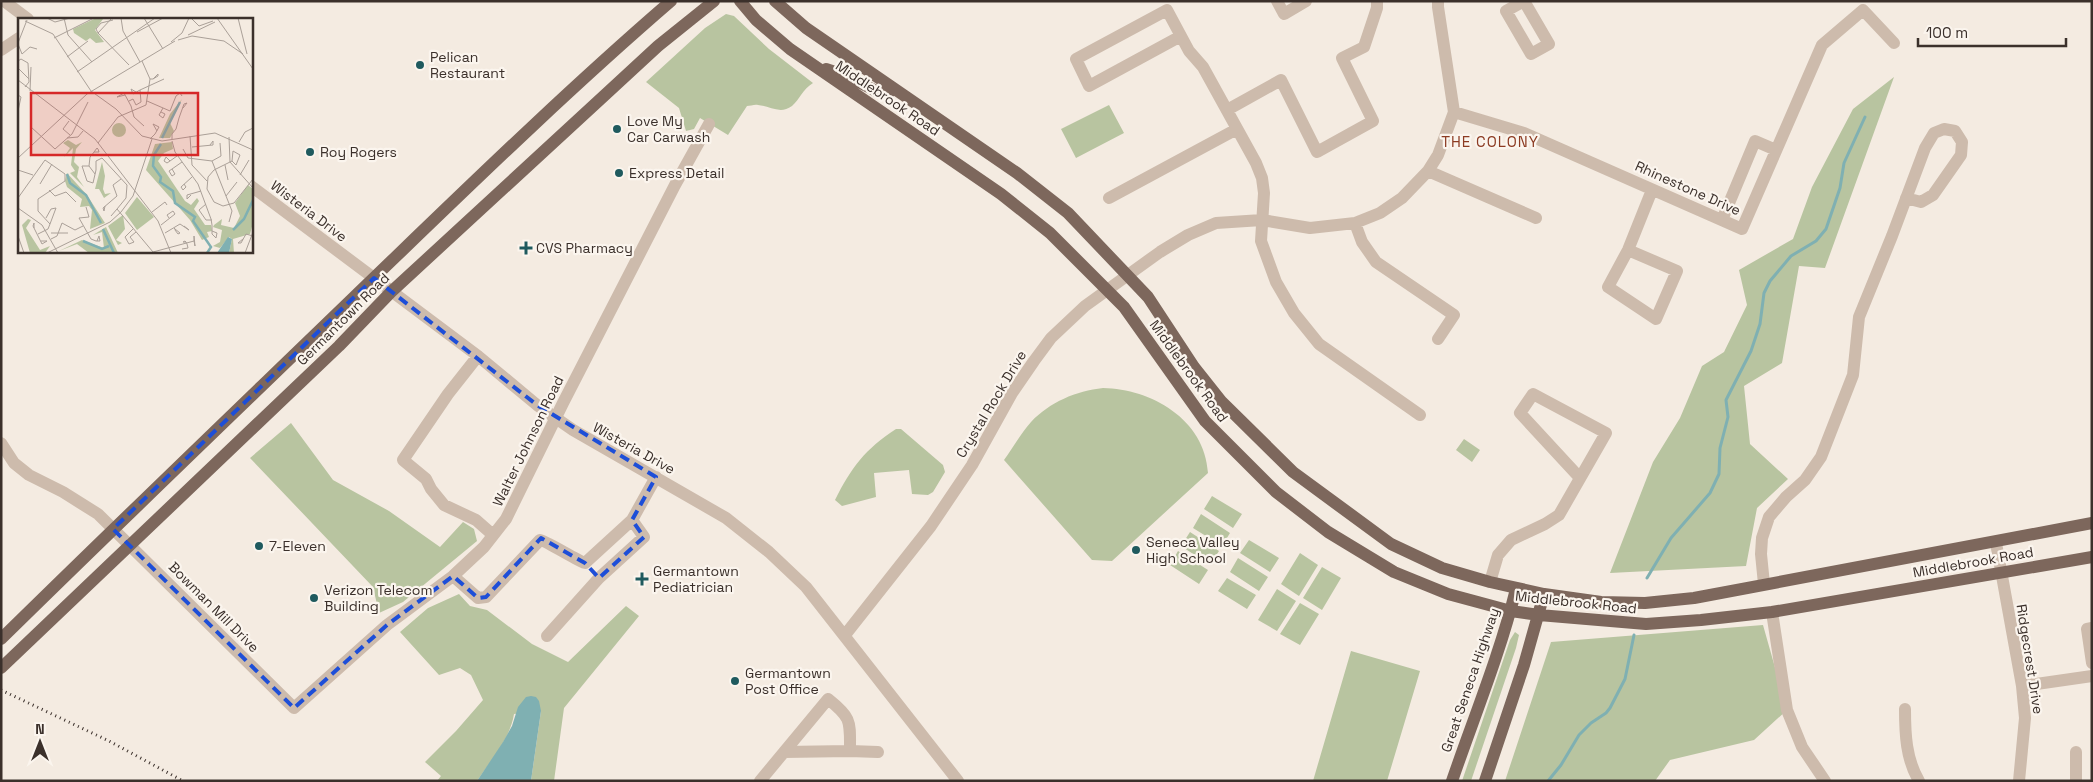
<svg xmlns="http://www.w3.org/2000/svg" width="2093" height="782" viewBox="0 0 2093 782" font-family="'Space Grotesk',sans-serif">
<style>
.green{fill:#b8c4a0}
.water{fill:#7fb0b2}
.lines{fill:none;stroke-linecap:round;stroke-linejoin:round}
.stream{stroke:#7fb0b2;stroke-width:3}
.minor{stroke:#cdbbac;stroke-width:12}
.major{stroke:#7d675c;stroke-width:12}
.rail{stroke:#3b302b;stroke-width:3;stroke-dasharray:1 4;stroke-linecap:butt}
.marked{fill:none;stroke:#1d4ed8;stroke-width:4;stroke-dasharray:10 6;stroke-linejoin:round}
.poi-dot{fill:#1f5a5e;stroke:#fbf5ee;stroke-width:2}
.labels{text-anchor:middle;dominant-baseline:central;stroke-width:4.5;stroke-linejoin:round;paint-order:stroke}
.poi-label{font-size:14px;fill:#3b302b;stroke:#fbf5ee;text-anchor:start}
.street-label{font-size:14px;fill:#3b302b;stroke:#fbf5ee}
.neighbourhood-label{font-size:15px;letter-spacing:1px;fill:#8c3b22;stroke:#fbf5ee}
.inset-river{fill:none;stroke:#7fb0b2;stroke-width:2.5}
.inset-road{fill:none;stroke:#aaa098;stroke-width:1}
.view{fill:#d62828;fill-opacity:0.15;stroke:#d62828;stroke-width:2.5}
.inset-edge{fill:none;stroke:#3b302b;stroke-width:2.5}
</style>
<rect width="100%" height="100%" fill="#f4ebe1"/>
<!-- green -->
<path class="green" d="M 726,14 L 734,16 L 769,49 L 813,83 C 802,90 800,99 792,106 C 780,115 770,106 758,105 C 755,104 750,106 747,106 L 728,135 L 700,118 L 694,129 L 686,131 L 679,108 L 646,82 L 705,28 Z
M 1894,77 L 1825,268 L 1799,266 L 1782,363 L 1744,386 L 1750,444 L 1788,479 L 1757,508 L 1746,566 L 1610,573 L 1653,462 L 1680,418 L 1702,366 L 1724,352 L 1747,305 L 1739,270 L 1793,239 L 1812,187 L 1853,109 Z
M 1109,105 L 1124,133 L 1076,158 L 1061,129 Z
M 1103,388 C 1151,389 1205,419 1208,473 L 1112,561 L 1092,560 L 1004,460 C 1013,448 1021,433 1031,422 C 1050,402 1076,391 1103,388 Z
M 291,423 L 333,480 L 389,511 L 440,547 L 463,522 L 474,529 L 477,541 L 403,602 L 379,613 L 373,587 L 250,458 Z
M 896,429 L 901,429 L 943,465 L 945,472 L 933,492 L 928,495 L 912,494 L 909,470 L 874,473 L 876,497 L 842,506 L 835,500 C 851,468 865,449 896,429 Z
M 1464,439 L 1480,450 L 1472,462 L 1456,450 Z
M 1212,496 L 1242,514 L 1233,528 L 1204,509 Z
M 1201,514 L 1230,533 L 1222,546 L 1193,528 Z
M 1190,532 L 1219,551 L 1210,565 L 1181,546 Z
M 1249,540 L 1279,558 L 1270,572 L 1240,553 Z
M 1178,551 L 1208,570 L 1199,584 L 1170,565 Z
M 1300,553 L 1318,565 L 1299,596 L 1281,584 Z
M 1238,558 L 1268,577 L 1259,591 L 1230,572 Z
M 1322,567 L 1341,578 L 1322,610 L 1303,598 Z
M 1227,578 L 1256,595 L 1247,609 L 1218,591 Z
M 1277,589 L 1296,601 L 1277,631 L 1258,620 Z
M 459,594 L 470,606 L 487,610 L 532,644 L 568,662 L 626,606 L 639,616 L 564,708 L 554,781 L 531,781 L 541,711 L 514,714 C 510,739 491,760 477,781 L 437,781 L 441,776 L 425,762 L 456,731 L 483,700 L 471,675 L 460,668 L 439,675 L 400,632 L 428,608 Z
M 1300,603 L 1319,614 L 1300,645 L 1280,634 Z
M 1763,625 L 1787,710 L 1754,740 L 1670,760 L 1655,781 L 1505,781 L 1551,642 Z
M 1515,632 L 1519,635 L 1516,648 L 1471,781 L 1462,781 L 1510,640 Z
M 1351,651 L 1420,671 L 1387,781 L 1313,781 Z"/>
<!-- water -->
<path class="water" d="M 531,696 L 536,697 L 539,701 L 541,711 L 531,781 L 477,781 L 503,742 L 512,726 L 518,707 L 526,697 Z"/>
<g class="lines">
<!-- stream -->
<path class="stream" d="M 1647,578 L 1671,538 L 1710,493 L 1719,474 L 1720,448 L 1728,417 L 1726,400 L 1751,351 L 1760,324 L 1764,293 L 1770,281 L 1791,256 L 1816,241 L 1826,229 L 1840,188 L 1844,163 L 1865,117
M 1548,781 L 1561,765 L 1579,735 L 1591,723 L 1606,713 L 1610,708 L 1625,679 L 1634,635"/>
<!-- minor -->
<path class="minor" d="M 4,1 L 28,19
M 1277,1 L 1284,14 L 1306,1
M 1524,1 L 1506,11 L 1531,54 L 1549,44 L 1524,1
M 1181,36 L 1089,86 L 1076,59 L 1167,10 L 1189,51 L 1203,67 L 1256,163 L 1262,178 L 1264,193 L 1261,241 L 1276,282 L 1294,313 L 1319,344 L 1420,415
M 1,50 L 19,38
M 1227,110 L 1281,80 L 1317,152 L 1373,121 L 1342,58 L 1364,47 L 1377,8 L 1377,1
M 1454,112 L 1524,133 L 1742,229 L 1822,45 L 1863,10 L 1894,43
M 1428,171 L 1536,218
M 251,186 L 478,356 L 537,405 L 573,430 L 726,518 L 769,552 L 806,587 L 958,781
M 1109,198 L 1237,129
M 1722,220 L 1755,141 L 1776,150
M 1355,223 L 1362,242 L 1376,262 L 1454,315 L 1438,339
M 1628,250 L 1677,271 L 1656,319 L 1608,287 L 1628,250 L 1652,190
M 478,356 L 448,394 L 403,460 L 426,479 L 431,489 L 444,505 L 476,520 L 493,535
M 1,443 L 14,463 L 29,475 L 63,492 L 98,514 L 294,708 L 387,625 L 453,576 L 484,547 L 506,519 L 563,403 L 675,185 L 709,124
M 1996,543 L 2022,686 L 2025,718 L 2019,781
M 453,576 L 478,598 L 486,597 L 540,540 C 544,540 577,560 585,563 L 632,520 L 656,477
M 1490,582 L 1498,555 L 1511,540 L 1545,524 L 1559,515 L 1606,433 L 1533,394 L 1520,413 L 1580,478
M 1764,584 L 1761,554 L 1762,538 L 1769,517 L 1786,497 L 1805,480 L 1821,457 L 1853,375 L 1859,317 L 1892,236 L 1925,148 L 1934,133 L 1944,129 L 1955,131 L 1962,142 L 1961,155 L 1933,195 L 1921,202 L 1906,198
M 1772,612 L 1787,710 L 1802,747 L 1825,781
M 2092,628 L 2087,629 L 2092,663
M 845,635 L 931,526 L 972,465 L 1012,393 L 1034,361 L 1051,338 L 1085,306 L 1160,252 L 1188,235 L 1216,223 L 1262,220 L 1310,228 L 1355,223 L 1380,213 L 1402,198 L 1428,171 L 1438,155 L 1454,112 L 1438,7 L 1438,1
M 547,636 L 599,578 L 644,537 L 632,520
M 2022,686 L 2092,676
M 1905,709 C 1905,734 1906,759 1919,781
M 850,751 L 878,752
M 760,781 L 828,699 C 852,718 850,721 850,751 L 784,752
M 2076,781 L 2076,752"/>
<!-- major -->
<path class="major" d="M 740,1 L 756,20 L 790,49 L 1001,194 L 1050,233 L 1124,307 L 1205,421 L 1276,492 L 1328,532 L 1394,572 L 1448,594 L 1511,611 L 1539,615 L 1646,624 L 1701,620 L 1772,612 L 2092,557
M 775,1 L 806,28 L 1017,173 L 1068,213 L 1148,297 L 1194,367 L 1221,401 L 1293,472 L 1391,544 L 1442,568 L 1490,582 L 1544,594 L 1601,602 L 1645,603 L 1694,598 L 2092,523
M 826,69 L 847,76 L 880,93 L 886,94 L 894,89
M 1,639 C 118,524 237,410 355,296 C 459,196 562,95 671,1
M 1,668 L 339,346 L 391,292 L 606,94 L 658,46 L 714,1
M 1452,781 C 1474,717 1500,654 1516,589
M 1485,781 L 1524,665 L 1544,594"/>
<!-- rail -->
<path class="rail" d="M 1,690 L 109,741 L 183,781"/>
</g>
<!-- marked area -->
<path class="marked" d="M 374,278 L 537,405 L 656,477 L 632,520 L 644,537 L 599,578 L 585,563 L 541,538 L 486,597 L 478,598 L 453,576 L 387,625 L 294,708 L 113,529 Z"/>
<!-- markers -->
<g class="poi-dot">
<circle cx="420" cy="65" r="5"/>
<circle cx="617" cy="129" r="5"/>
<circle cx="310" cy="152" r="5"/>
<circle cx="619" cy="173" r="5"/>
<path d="M523.5 240.5h5v5h5v5h-5v5h-5v-5h-5v-5h5z"/>
<circle cx="259" cy="546" r="5"/>
<circle cx="1136" cy="550" r="5"/>
<path d="M639.5 571.5h5v5h5v5h-5v5h-5v-5h-5v-5h5z"/>
<circle cx="314" cy="598" r="5"/>
<circle cx="735" cy="681" r="5"/>
</g>
<g class="labels">
<!-- poi labels -->
<g class="poi-label">
<text x="430" y="57">Pelican<tspan x="430" dy="16">Restaurant</tspan></text>
<text x="627" y="121">Love My<tspan x="627" dy="16">Car Carwash</tspan></text>
<text x="320" y="152">Roy Rogers</text>
<text x="629" y="173">Express Detail</text>
<text x="536" y="248">CVS Pharmacy</text>
<text x="1146" y="542">Seneca Valley<tspan x="1146" dy="16">High School</tspan></text>
<text x="269" y="546">7-Eleven</text>
<text x="653" y="571">Germantown<tspan x="653" dy="16">Pediatrician</tspan></text>
<text x="324" y="590">Verizon Telecom<tspan x="324" dy="16">Building</tspan></text>
<text x="745" y="673">Germantown<tspan x="745" dy="16">Post Office</tspan></text>
</g>
<!-- street labels -->
<g class="street-label">
<text transform="translate(888 98) rotate(34)">Middlebrook Road</text>
<text transform="translate(1688 188) rotate(24)">Rhinestone Drive</text>
<text transform="translate(309 211) rotate(37)">Wisteria Drive</text>
<text transform="translate(343 319) rotate(-45)">Germantown Road</text>
<text transform="translate(1189 371) rotate(54)">Middlebrook Road</text>
<text transform="translate(991 404) rotate(-59)">Crystal Rock Drive</text>
<text transform="translate(528 441) rotate(-64)">Walter Johnson Road</text>
<text transform="translate(634 448) rotate(29)">Wisteria Drive</text>
<text transform="translate(1973 562) rotate(-10)">Middlebrook Road</text>
<text transform="translate(1576 602) rotate(6)">Middlebrook Road</text>
<text transform="translate(214 607) rotate(45)">Bowman Mill Drive</text>
<text transform="translate(2030 659) rotate(81)">Ridgecrest Drive</text>
<text transform="translate(1470 680) rotate(-71)">Great Seneca Highway</text>
</g>
<!-- neighbourhood labels -->
<g class="neighbourhood-label">
<text x="1490" y="141">THE COLONY</text>
</g>
</g>
<!-- overview -->
<g transform="translate(18 18)">
<rect width="235" height="235" fill="#f4ebe1"/>
<path d="M 78,0 L 85,1 L 77,12 L 86,24 L 78,25 L 72,20 L 68,23 L 56,15 L 55,11 ZM 164,81 L 152,105 L 156,113 L 152,120 L 141,120 L 152,96 ZM94 112a7 7 0 1 1 14 0a7 7 0 1 1-14 0ZM 50,122 L 58,127 L 64,124 L 58,131 L 56,144 L 61,149 L 59,159 L 66,169 L 52,155 L 57,153 L 53,147 L 55,130 L 46,139 L 52,130 L 45,125 ZM 154,124 L 155,131 L 146,135 L 140,143 L 167,183 L 173,187 L 179,180 L 181,183 L 176,191 L 187,207 L 193,207 L 194,213 L 189,214 L 191,219 L 184,222 L 172,202 L 128,152 L 137,126 ZM 84,144 L 87,158 L 85,171 L 87,176 L 93,175 L 86,180 L 81,171 L 77,171 ZM 49,155 L 69,177 L 87,205 L 72,211 L 74,192 L 71,188 L 62,189 L 64,181 L 49,169 L 47,163 ZM 230,167 L 235,171 L 235,205 L 232,216 L 215,221 L 216,235 L 211,235 L 214,221 L 211,219 L 202,230 L 195,228 L 202,224 L 204,212 L 195,209 L 196,207 L 204,201 L 203,207 L 216,210 L 222,198 L 217,185 ZM 119,179 L 136,199 L 119,212 L 107,195 ZM 105,197 L 107,211 L 98,222 L 104,225 L 100,227 L 90,208 ZM 10,201 L 13,202 L 8,210 L 22,232 L 32,228 L 27,235 L 12,235 L 4,207 ZM 88,209 L 100,235 L 71,235 L 59,226 L 41,233 L 64,222 L 86,230 L 84,214 L 75,217 Z" fill="#b8c4a0"/>
<path d="M 210,219 L 214,221 L 211,235 L 199,235 Z" fill="#7fb0b2"/>
<path class="inset-river" d="M 144,120 L 162,84M 143,126 L 136,137 L 135,148 L 143,159 L 142,164 L 155,173 L 157,185 L 177,199 L 175,203 L 193,229 L 189,235M 49,156 L 52,165 L 68,177 L 83,205M 85,211 L 96,235M 215,212 L 226,201 L 235,182M 65,223 L 84,231 L 91,228"/>
<path class="inset-road" d="M 29,0 L 37,4 L 52,0M 46,0 L 50,17 L 74,44M 94,0 L 80,15 L 111,47M 103,0 L 105,13 L 122,44M 126,0 L 145,31M 173,0 L 181,8 L 195,3M 199,0 L 235,51M 220,0 L 229,36M 7,3 L 35,16 L 73,73 L 98,91 L 124,118 L 144,123 L 197,115 L 235,132M 119,14 L 145,0M 80,15 L 78,11 L 83,5 L 95,2M 170,17 L 197,4M 36,20 L 76,0M 160,22 L 174,18 L 206,23 L 225,36M 153,24 L 164,15 L 171,0M 0,25 L 9,2M 0,26 L 4,36 L 12,29 L 19,31M 49,39 L 70,23M 0,43 L 3,41 L 10,45 L 11,64 L 7,69M 0,50 L 11,61M 59,54 L 137,0M 132,61 L 135,61 L 140,58 L 140,56 L 135,61M 0,62 L 77,121 L 140,203 L 153,235M 12,73 L 13,49M 118,74 L 113,71 L 115,76 L 122,72M 13,75 L 13,109 L 37,131 L 54,116 L 70,84M 0,77 L 3,79 L 0,93M 107,77 L 99,79 L 106,75 L 113,88 L 116,99 L 126,108M 111,83 L 115,81 L 118,87 L 123,84 L 122,72 L 146,61M 129,83 L 152,93 L 158,78 L 162,75 L 164,78M 143,94 L 147,96 L 145,100 L 141,97 L 145,90M 51,103 L 45,111 L 52,117M 172,118 L 174,147 L 189,163M 211,119 L 212,144 L 235,170M 49,120 L 60,119 L 65,113M 132,121 L 137,116 L 141,109 L 135,106 L 139,113M 154,121 L 154,116 L 158,111 L 161,100 L 166,86 L 169,85 L 165,90M 154,123 L 157,134 L 180,166 L 193,201 L 194,207 L 194,216 L 198,220 L 199,215 L 194,213M 221,124 L 227,114 L 235,110M 80,125 L 100,99 L 128,87 L 132,61 L 124,43M 174,129 L 195,127 L 195,123 L 192,127M 165,131 L 170,140 L 194,143 L 203,138 L 202,125M 0,140 L 69,76 L 157,23M 152,143 L 148,139 L 146,143 L 149,145 L 152,143 L 159,138M 194,143 L 214,193 L 211,204M 214,143 L 215,133 L 222,137 L 218,147 L 214,143 L 196,152 L 190,159 L 189,171 L 196,184 L 205,188 L 216,185 L 235,161M 207,147 L 210,162M 71,148 L 72,139 L 73,138 L 79,130 L 80,131 L 81,134 L 76,134M 154,151 L 157,156 L 154,158 L 151,153 L 154,151 L 164,144M 0,152 L 15,157M 77,156 L 71,148 L 64,148 L 69,163 L 75,165 L 78,152 L 78,143 L 84,140 L 109,167 L 108,180 L 99,191M 222,157 L 231,142M 22,166 L 34,146M 166,166 L 168,169 L 165,172 L 163,169 L 174,159M 31,172 L 37,178 L 48,174 L 58,184M 173,177 L 169,181 L 169,177 L 183,173M 208,178 L 219,164M 0,180 L 27,142 L 47,156 L 47,163 L 20,181 L 20,193 L 32,206 L 30,211 L 20,216M 188,186 L 181,192 L 188,202 L 194,202M 87,188 L 86,193 L 85,190 L 99,178 L 95,167 L 103,161M 68,189 L 71,199 L 61,200 L 73,221 L 78,223 L 82,223 L 81,218 L 79,223M 0,190 L 24,207 L 40,235M 134,194 L 147,184 L 149,187M 93,198 L 99,191 L 135,234 L 176,223 L 177,228 L 176,218 L 176,223M 28,200 L 33,191 L 38,190 L 32,206M 143,207 L 157,196 L 155,193 L 149,197 L 151,200M 16,210 L 16,205 L 15,208 L 24,226 L 29,223 L 23,223M 156,210 L 157,211 L 157,212 L 160,216 L 162,215 L 157,211M 115,211 L 107,219 L 111,226 L 116,224 L 112,219 L 118,214M 33,215 L 50,215M 147,215 L 162,206 L 171,212 L 166,208M 0,218 L 6,235M 33,221 L 39,218 L 44,205 L 57,212 L 65,208M 225,221 L 220,225 L 223,225 L 228,216 L 235,218M 164,231 L 170,230 L 169,226 L 168,224 L 167,223 L 165,224 L 168,224M 29,235 L 92,204 L 103,194 L 115,178 L 134,121M 227,235 L 235,214"/>
<path class="view" d="M 13,75 L 180,75 L 180,137 L 13,137 Z"/>
<rect width="235" height="235" class="inset-edge"/>
</g>
<!-- border -->
<rect width="2093" height="782" fill="none" stroke="#3b302b" stroke-width="5"/>
<!-- north arrow -->
<g transform="translate(40 742)" stroke="#fbf5ee" stroke-width="4" paint-order="stroke">
<path d="M0-4L9 19L0 12L-9 19Z" fill="#3b302b"/>
<text y="-8" font-size="14" font-weight="bold" text-anchor="middle" fill="#3b302b">N</text>
</g>
<!-- scale -->
<path d="M1918 38v8h148v-8" fill="none" stroke="#3b302b" stroke-width="2.5"/>
<text x="1926" y="38" font-size="15" fill="#3b302b" stroke="#fbf5ee" stroke-width="4" paint-order="stroke">100 m</text>
</svg>
